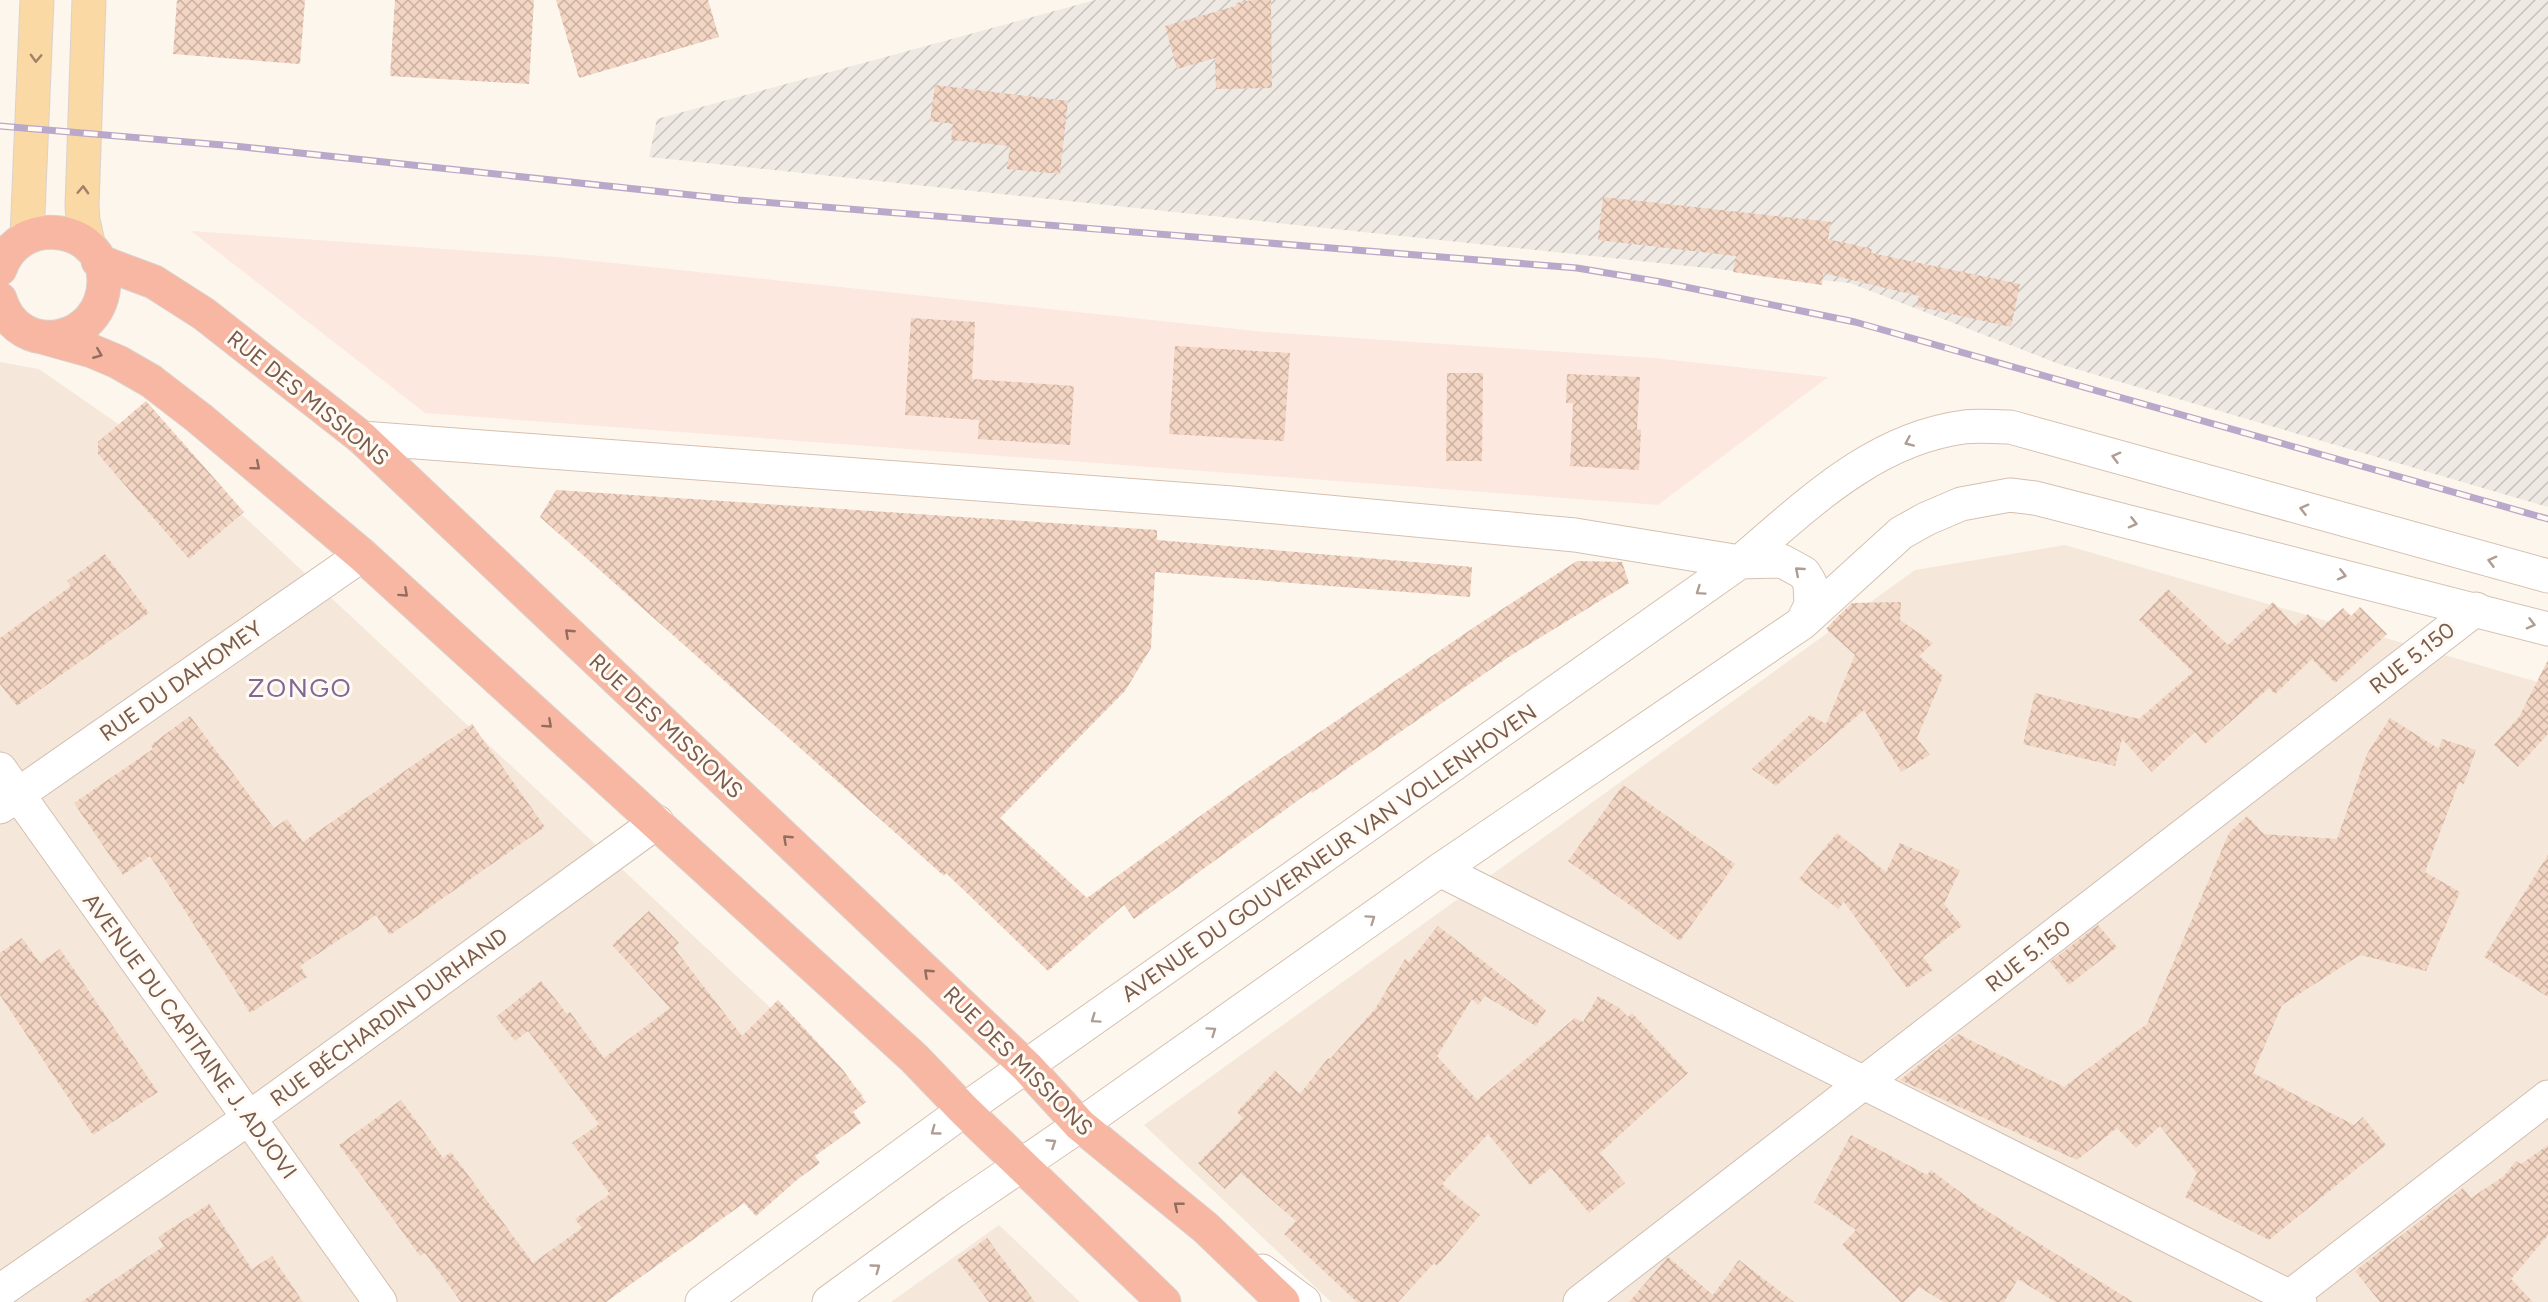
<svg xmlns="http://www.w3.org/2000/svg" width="2548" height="1302" viewBox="0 0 2548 1302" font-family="Figtree,sans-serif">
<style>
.residential{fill:#f5e8da}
.commercial{fill:#fde8e0}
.industrial{fill:url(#industrial-furrows)}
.building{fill:url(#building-cross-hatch)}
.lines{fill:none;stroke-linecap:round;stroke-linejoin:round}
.street-casing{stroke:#d1beb0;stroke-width:35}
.secondary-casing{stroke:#d6c0b0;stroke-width:35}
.primary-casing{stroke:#dad1cd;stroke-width:35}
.highway-casing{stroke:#dad1cd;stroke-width:35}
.street{stroke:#fff;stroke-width:33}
.secondary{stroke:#fff;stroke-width:33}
.primary{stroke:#fbd9a5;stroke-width:33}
.highway{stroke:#f7b7a3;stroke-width:33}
.rail-casing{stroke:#b9a8c9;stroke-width:7}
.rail{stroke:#fffaf3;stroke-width:4.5;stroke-dasharray:14;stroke-linecap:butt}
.oneway{stroke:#a18267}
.oneway2{stroke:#936e5e}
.oneway3{stroke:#af9d94}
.labels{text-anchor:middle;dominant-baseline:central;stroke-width:6;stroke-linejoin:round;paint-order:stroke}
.street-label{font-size:22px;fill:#7a5c4d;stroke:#fffaf3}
.quarter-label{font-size:26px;letter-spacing:1.5px;fill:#846695;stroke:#fffaf3}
</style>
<defs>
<pattern id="industrial-furrows" width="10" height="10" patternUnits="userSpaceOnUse" patternTransform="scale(1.5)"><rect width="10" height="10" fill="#efe9e4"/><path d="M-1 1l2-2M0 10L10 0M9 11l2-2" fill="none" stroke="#c7c0bb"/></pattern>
<pattern id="building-cross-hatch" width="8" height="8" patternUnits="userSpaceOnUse" patternTransform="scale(1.5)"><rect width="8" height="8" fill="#f3d5c3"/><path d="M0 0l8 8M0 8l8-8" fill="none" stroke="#cab0a1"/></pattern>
</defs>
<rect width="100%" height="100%" fill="#fdf6ec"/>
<!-- residential -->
<path class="residential" d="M 0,362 L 39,369 L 222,496 L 864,1095 L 576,1302 L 0,1302 Z
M 2065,545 L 2548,685 L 2548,1302 L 1331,1302 L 1144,1125 L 1915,570 Z
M 999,1225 L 1080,1302 L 891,1302 Z"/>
<!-- commercial -->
<path class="commercial" d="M 191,231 L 557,257 L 1265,332 L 1654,358 L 1828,377 L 1658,505 L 425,413 Z"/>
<!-- industrial -->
<path class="industrial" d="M 1095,0 L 2548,0 L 2548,507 L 2059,364 L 1850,283 L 649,157 L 657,119 Z"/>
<!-- building -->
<path class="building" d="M 177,0 L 305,0 L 300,64 L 173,54 Z
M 395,0 L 534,0 L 529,84 L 390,76 Z
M 556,0 L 708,0 L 719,37 L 579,78 Z
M 1253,0 L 1271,0 L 1272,88 L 1216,89 L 1215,58 L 1177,69 L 1165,26 L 1236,6 L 1236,3 Z
M 935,85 L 1068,101 L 1060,174 L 1007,169 L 1010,146 L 951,140 L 953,124 L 930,121 Z
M 1603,197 L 1831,222 L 1828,239 L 1872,249 L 1871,253 L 2020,284 L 2011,327 L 1916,306 L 1919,296 L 1823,273 L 1822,285 L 1733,272 L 1736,256 L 1598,240 Z
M 911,318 L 975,322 L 972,379 L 1074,386 L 1070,445 L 978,439 L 979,420 L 905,415 Z
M 1175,346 L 1290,353 L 1284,441 L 1169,434 Z
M 1447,373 L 1483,373 L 1482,461 L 1446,461 Z
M 1567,374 L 1640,377 L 1637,429 L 1641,430 L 1639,470 L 1570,466 L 1573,403 L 1566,403 Z
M 146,401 L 244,512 L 189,559 L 98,454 L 98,442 Z
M 556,490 L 1157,530 L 1157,540 L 1472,567 L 1470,597 L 1155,572 L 1151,648 L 1125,691 L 1000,818 L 1087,898 L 1261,772 L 1479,624 L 1577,561 L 1622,562 L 1629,583 L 1507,658 L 1312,793 L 1311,791 L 1134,919 L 1124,905 L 1048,971 L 946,873 L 944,876 L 540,517 Z
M 105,554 L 149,613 L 17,706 L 0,684 L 0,638 L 71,586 L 67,581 Z
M 2168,589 L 2228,645 L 2273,602 L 2295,626 L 2308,614 L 2321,628 L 2343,608 L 2351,616 L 2360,607 L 2387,634 L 2335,683 L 2312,659 L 2275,694 L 2269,688 L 2205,744 L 2195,732 L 2152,772 L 2122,739 L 2115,766 L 2023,744 L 2035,693 L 2139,719 L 2193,672 L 2139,620 Z
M 1901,602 L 1900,620 L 1933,643 L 1919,656 L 1943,676 L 1917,738 L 1930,755 L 1901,772 L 1864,710 L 1776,786 L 1752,769 L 1810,715 L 1826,724 L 1855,655 L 1826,629 L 1836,618 L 1852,603 Z
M 2548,660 L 2548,734 L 2518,767 L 2494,745 L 2519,717 Z
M 190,716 L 274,828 L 287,819 L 303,842 L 472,724 L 545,827 L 390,935 L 376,915 L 300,966 L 307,977 L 250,1013 L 150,856 L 123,875 L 74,803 L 153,749 L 151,745 Z
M 2390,718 L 2439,749 L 2442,739 L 2476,750 L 2464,784 L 2459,782 L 2425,872 L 2460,892 L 2426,971 L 2360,955 L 2282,1005 L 2253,1073 L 2354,1125 L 2363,1117 L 2386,1145 L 2269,1240 L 2185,1197 L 2197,1173 L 2160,1126 L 2136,1148 L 2117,1128 L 2077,1160 L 1900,1080 L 1958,1034 L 2064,1087 L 2147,1024 L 2229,833 L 2247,816 L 2264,834 L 2337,839 L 2367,754 Z
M 1623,785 L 1735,864 L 1680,941 L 1568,861 Z
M 1837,833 L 1886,872 L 1900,843 L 1960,870 L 1944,904 L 1962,926 L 1923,957 L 1933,970 L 1907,988 L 1844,902 L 1838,909 L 1799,879 Z
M 2548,855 L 2548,997 L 2484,957 Z
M 649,911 L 679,943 L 674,948 L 742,1036 L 778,1000 L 843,1070 L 866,1102 L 853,1112 L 861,1123 L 815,1156 L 820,1163 L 798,1179 L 756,1216 L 744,1203 L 606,1302 L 461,1302 L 425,1253 L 420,1256 L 339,1145 L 401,1100 L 443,1158 L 451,1152 L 533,1263 L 582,1228 L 575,1219 L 610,1194 L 572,1143 L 599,1124 L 528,1031 L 515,1041 L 496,1017 L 541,981 L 567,1014 L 570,1012 L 604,1058 L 670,1008 L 612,945 Z
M 2098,925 L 2117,947 L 2069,985 L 2050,962 Z
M 1438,926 L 1546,1010 L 1536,1026 L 1485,996 L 1478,1005 L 1472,999 L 1437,1056 L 1477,1100 L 1575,1018 L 1583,1022 L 1598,996 L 1618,1007 L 1628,1017 L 1632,1013 L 1688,1073 L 1600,1153 L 1625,1183 L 1589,1213 L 1551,1168 L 1530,1185 L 1488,1134 L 1442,1184 L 1480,1215 L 1437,1266 L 1434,1263 L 1398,1302 L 1357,1302 L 1284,1234 L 1296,1221 L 1241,1173 L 1225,1189 L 1198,1163 L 1243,1118 L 1237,1112 L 1275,1071 L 1300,1094 L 1328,1058 L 1330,1059 L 1375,1009 L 1405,959 L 1409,962 Z
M 22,938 L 40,963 L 60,949 L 158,1092 L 93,1135 L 0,995 L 0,953 Z
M 1851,1135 L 1927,1175 L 1931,1170 L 1976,1204 L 2133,1302 L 2055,1302 L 2018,1279 L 2004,1302 L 1944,1302 L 1919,1287 L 1904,1302 L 1901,1302 L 1842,1245 L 1856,1230 L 1814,1202 Z
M 2548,1145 L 2548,1235 L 2511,1279 L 2533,1302 L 2380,1302 L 2355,1271 L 2463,1188 L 2471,1198 L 2504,1176 L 2516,1161 L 2521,1164 Z
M 209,1204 L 252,1269 L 272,1256 L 303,1302 L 81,1302 L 164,1246 L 158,1237 Z
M 987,1238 L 1035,1302 L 989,1302 L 957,1260 Z
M 1668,1257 L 1713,1295 L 1739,1260 L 1794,1302 L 1629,1302 Z"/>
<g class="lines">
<defs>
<path id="street" d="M 0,807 L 362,555
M 1440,870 L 2300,1302
M 1262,1271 L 1304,1302
M 0,1291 L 249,1118 L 657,822
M 1580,1302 L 2476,609
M 2283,1302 L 2548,1097"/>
<path id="secondary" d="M 362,438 L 1232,503 L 1575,535 L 1740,562 L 1782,561 L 1804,573 L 1810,583 L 1811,605 L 1802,623
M 0,769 L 380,1302
M 702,1302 L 964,1110 L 1740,562 C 1807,505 1873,439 1964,427 C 1979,425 1995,427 2010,427 L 2548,576
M 829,1302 L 954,1211 L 1080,1125 L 1440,870 L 1802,623 L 1901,533 L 1926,519 L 1961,504 L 2010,495 L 2035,498 L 2548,629"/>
<path id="primary" d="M 27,237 L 37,0
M 89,247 L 83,220 L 82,206 L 89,0"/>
<path id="highway" d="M 98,261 L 154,282 L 204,314 L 362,438 L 1027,1067 L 1080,1125 L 1206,1228 L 1283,1302
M 0,269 C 20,211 104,227 104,280 C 104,344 18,360 0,299
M 42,337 L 92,351 L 118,362 L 151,381 L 199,418 L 362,555 L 914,1058 L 964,1110 L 1164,1302"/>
</defs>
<!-- street casing -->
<use href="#street" class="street-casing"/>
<!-- secondary casing -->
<use href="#secondary" class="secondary-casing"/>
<!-- primary casing -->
<use href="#primary" class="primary-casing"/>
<!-- highway casing -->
<use href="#highway" class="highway-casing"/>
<!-- street -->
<use href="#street" class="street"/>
<!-- secondary -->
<use href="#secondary" class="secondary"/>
<!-- primary -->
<use href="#primary" class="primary"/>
<!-- highway -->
<use href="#highway" class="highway"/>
<defs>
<path id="rail" d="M 0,126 L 234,146 L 738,200 L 1577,268 L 1661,282 L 1855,322 L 2548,519"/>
</defs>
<!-- rail casing -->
<use href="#rail" class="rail-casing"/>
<!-- rail -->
<use href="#rail" class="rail"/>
</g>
<!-- one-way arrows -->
<defs><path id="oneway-chevron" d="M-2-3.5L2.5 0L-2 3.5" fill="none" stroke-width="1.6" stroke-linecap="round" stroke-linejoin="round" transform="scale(1.5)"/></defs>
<g class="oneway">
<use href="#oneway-chevron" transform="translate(36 58) rotate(92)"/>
<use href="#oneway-chevron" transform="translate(83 190) rotate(-88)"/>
</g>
<g class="oneway2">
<use href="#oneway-chevron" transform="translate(98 354) rotate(22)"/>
<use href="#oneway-chevron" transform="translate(256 466) rotate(40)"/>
<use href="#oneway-chevron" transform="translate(404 593) rotate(42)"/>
<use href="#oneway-chevron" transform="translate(569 633) rotate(-137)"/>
<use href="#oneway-chevron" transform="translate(548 724) rotate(42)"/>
<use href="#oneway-chevron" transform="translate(787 839) rotate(-137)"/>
<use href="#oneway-chevron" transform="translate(928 973) rotate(-137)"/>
<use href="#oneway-chevron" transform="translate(1178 1206) rotate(-141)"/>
</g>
<g class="oneway3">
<use href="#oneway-chevron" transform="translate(1909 442) rotate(156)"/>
<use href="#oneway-chevron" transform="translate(2116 457) rotate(-165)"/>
<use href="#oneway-chevron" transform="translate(2304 509) rotate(-165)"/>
<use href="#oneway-chevron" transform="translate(2133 523) rotate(14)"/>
<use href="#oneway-chevron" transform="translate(2492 561) rotate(-165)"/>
<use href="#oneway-chevron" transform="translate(1799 571) rotate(-139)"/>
<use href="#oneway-chevron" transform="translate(2342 575) rotate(14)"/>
<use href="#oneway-chevron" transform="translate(1700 591) rotate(145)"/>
<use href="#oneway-chevron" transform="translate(2531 624) rotate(15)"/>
<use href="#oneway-chevron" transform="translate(1371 919) rotate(-35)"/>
<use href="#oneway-chevron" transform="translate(1095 1019) rotate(145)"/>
<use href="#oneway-chevron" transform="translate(1212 1031) rotate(-35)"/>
<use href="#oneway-chevron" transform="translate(935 1131) rotate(144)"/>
<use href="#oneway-chevron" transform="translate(1052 1143) rotate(-33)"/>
<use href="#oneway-chevron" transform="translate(876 1268) rotate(-36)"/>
</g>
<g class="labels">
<!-- street labels -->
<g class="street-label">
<text transform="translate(308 398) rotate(39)">RUE DES MISSIONS</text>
<text transform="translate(2412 658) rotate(-38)">RUE 5.150</text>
<text transform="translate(181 681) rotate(-35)">RUE DU DAHOMEY</text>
<text transform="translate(666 726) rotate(43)">RUE DES MISSIONS</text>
<text transform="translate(1329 853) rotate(-35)">AVENUE DU GOUVERNEUR VAN VOLLENHOVEN</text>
<text transform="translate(2028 956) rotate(-38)">RUE 5.150</text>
<text transform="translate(389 1017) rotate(-36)">RUE BÉCHARDIN DURHAND</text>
<text transform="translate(190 1036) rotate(54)">AVENUE DU CAPITAINE J. ADJOVI</text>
<text transform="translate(1018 1061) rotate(45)">RUE DES MISSIONS</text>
</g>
<!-- quarter labels -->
<g class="quarter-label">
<text x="300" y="688">ZONGO</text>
</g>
</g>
</svg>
